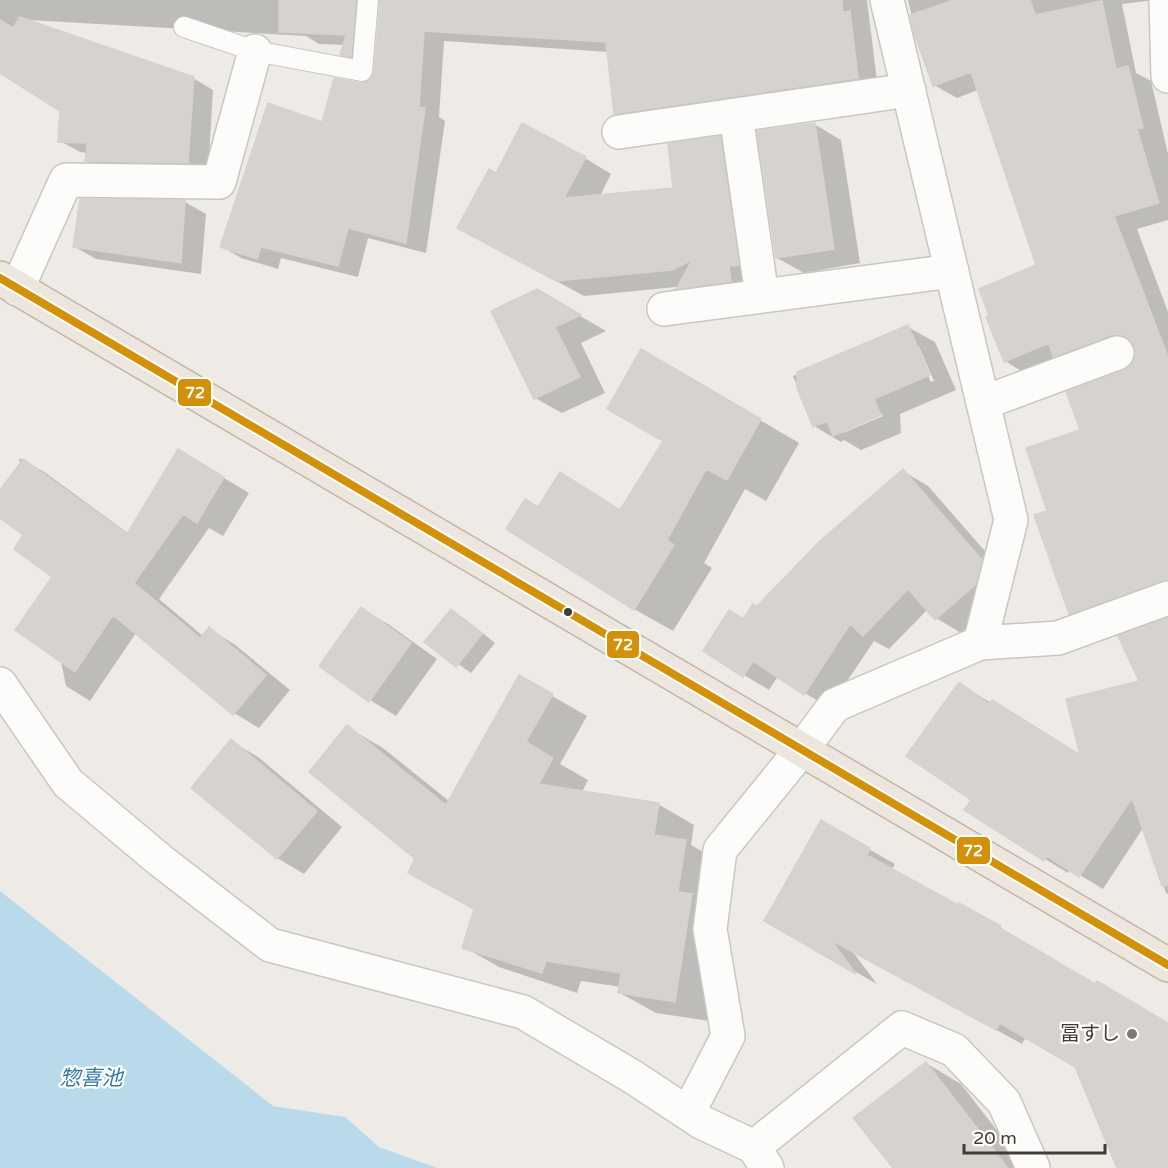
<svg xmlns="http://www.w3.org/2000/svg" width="1168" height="1168" viewBox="0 0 1168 1168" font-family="'Varela Round','Noto Sans JP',sans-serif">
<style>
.water{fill:#b9daea}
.shadow{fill:#0003;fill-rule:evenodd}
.building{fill:#d6d2ce;stroke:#d6d2cd;stroke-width:1.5}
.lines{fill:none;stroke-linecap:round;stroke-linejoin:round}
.service-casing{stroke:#cac7c3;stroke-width:22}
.minor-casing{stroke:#cac7c3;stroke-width:36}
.trunk-casing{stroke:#c5b6a4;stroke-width:36}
.service{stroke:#fcfcfb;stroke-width:20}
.minor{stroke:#fcfcfb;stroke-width:33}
.trunk{stroke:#ede6de;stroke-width:33}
.bus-1-casing{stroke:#fff;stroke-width:12}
.bus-1{stroke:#d3910a;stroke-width:8}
.bus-dot{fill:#433c34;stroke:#fff;stroke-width:2}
.poi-dot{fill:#7f7973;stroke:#fff;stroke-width:2}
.labels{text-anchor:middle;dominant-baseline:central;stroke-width:4.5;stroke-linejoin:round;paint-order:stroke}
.poi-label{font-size:20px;fill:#433c34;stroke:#fff;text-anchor:end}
.water-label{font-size:21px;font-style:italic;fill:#327aa0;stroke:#fff}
.line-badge{stroke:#fff;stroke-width:2}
.badge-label{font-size:16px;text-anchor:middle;font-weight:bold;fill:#fff}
</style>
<rect width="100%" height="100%" fill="#eeebe7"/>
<!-- water -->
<path class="water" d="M 0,891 L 273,1106 L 345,1117 L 379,1147 L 437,1168 L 0,1168 Z"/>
<!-- shadow -->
<path class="shadow" d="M 0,0 L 380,0 L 362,65 L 342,54 L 345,45 L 319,44 L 306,36 L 28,20 L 193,78 L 213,90 L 208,174 L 106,172 L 86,161 L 88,153 L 80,152 L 60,141 L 62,110 L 0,71 Z
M 382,0 L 867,0 L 878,89 L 635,125 L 615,114 L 609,52 L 444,41 L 439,117 L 445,121 L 426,253 L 368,238 L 358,277 L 281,258 L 278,269 L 241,258 L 221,246 L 323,124 L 360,84 L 373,78 Z
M 908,0 L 1155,0 L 1122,4 L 1136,73 L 1151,81 L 1168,154 L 1168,220 L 1137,229 L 1168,312 L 1168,599 L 1094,626 L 1071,613 L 1049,511 L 1082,431 L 1125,372 L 1132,366 L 1137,357 L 1136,347 L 1078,369 L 1028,375 L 1005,361 L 988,318 L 1038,266 L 978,90 L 957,98 L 934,85 L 916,33 Z
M 814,124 L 841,140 L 860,263 L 804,273 L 777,258 Z
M 720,138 L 747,153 L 765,279 L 704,303 L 676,287 L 584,296 L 486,243 L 496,175 L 585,158 L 611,174 L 600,196 L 675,189 Z
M 185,202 L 206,214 L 201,274 L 96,259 L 75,247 Z
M 537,291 L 606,331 L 581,343 L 605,393 L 562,413 L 535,398 Z
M 908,327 L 935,342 L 956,390 L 900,414 L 901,433 L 861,450 L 844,440 L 841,442 L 814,426 L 793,376 ZM 916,347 L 919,347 L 934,381 L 931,382 ZM 881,413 L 883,416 L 843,433 L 841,430 Z
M 642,351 L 799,443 L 766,501 L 745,489 L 704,563 L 712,568 L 673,631 L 634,609 L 538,509 L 621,511 L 665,441 Z
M 19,458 L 43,471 L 129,534 L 204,466 L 249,493 L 223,536 L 209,528 L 159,599 L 203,636 L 209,629 L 234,644 L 290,690 L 259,728 L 234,713 L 136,633 L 90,701 L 66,686 L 46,588 L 54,576 L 42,567 Z
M 903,471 L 928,486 L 1006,575 L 1001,598 L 961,633 L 936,618 L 928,609 L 889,649 L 874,641 L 829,708 L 778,676 L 769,690 L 744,675 L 744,620 Z
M 361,609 L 388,624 L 437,659 L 396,716 L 370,700 Z
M 451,611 L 465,619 L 495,643 L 471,673 L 427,642 Z
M 1168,619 L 1168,894 L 1166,893 L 1143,828 L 1103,889 L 1070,869 L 1068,873 L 1045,859 L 973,800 L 959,684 L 1082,756 L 1141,682 Z
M 519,677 L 587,716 L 560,764 L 588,780 L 582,792 L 658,804 L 694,825 L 691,845 L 721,862 L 710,1021 L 656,1013 L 620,993 L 621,987 L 581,981 L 577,993 L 499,967 L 464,947 L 476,909 L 417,859 L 347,727 L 383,748 L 449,801 Z
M 231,741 L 258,757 L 342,827 L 304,874 L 277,858 Z
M 821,822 L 895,864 L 891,870 L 1168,1025 L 1168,1168 L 1119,1168 L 1076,1066 L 1026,1037 L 1022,1044 L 852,951 L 877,984 L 766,921 Z
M 926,1063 L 961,1084 L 1026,1168 L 895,1168 Z"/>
<!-- building -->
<path class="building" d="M 279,0 L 356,0 L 351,57 L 340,55 L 346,35 L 279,32 Z
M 380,0 L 842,0 L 843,12 L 850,11 L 858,78 L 614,114 L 606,42 L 424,31 L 419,107 L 425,108 L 406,243 L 348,228 L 338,266 L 261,247 L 257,259 L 220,247 L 268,103 L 322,122 L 334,78 L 360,83 L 371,79 L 374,72 Z
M 954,0 L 1030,0 L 1035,15 L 1102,1 L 1116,69 L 1128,66 L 1143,128 L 1137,129 L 1159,203 L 1114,216 L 1168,357 L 1168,580 L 1069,614 L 1034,515 L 1047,511 L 1026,448 L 1080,430 L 1066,392 L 1124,370 L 1131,365 L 1135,357 L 1135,347 L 1128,338 L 1120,334 L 1111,335 L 1053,357 L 1049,343 L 1004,362 L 986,317 L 989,316 L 979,289 L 1036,265 L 971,72 L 933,86 L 914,33 L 910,15 Z
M 20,17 L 194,77 L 188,163 L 85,161 L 87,143 L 58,142 L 60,111 L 0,73 L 0,20 L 13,28 Z
M 522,123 L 586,157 L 564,198 L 673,188 L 668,144 L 720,136 L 739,265 L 729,266 L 731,281 L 676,289 L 692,260 L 672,270 L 556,281 L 457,228 L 489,169 L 496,173 Z
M 815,123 L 834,249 L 776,258 L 757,131 Z
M 80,199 L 185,200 L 181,263 L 73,247 Z
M 537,289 L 581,315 L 555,327 L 580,377 L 534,399 L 491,311 Z
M 908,325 L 930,375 L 874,399 L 881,415 L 833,436 L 827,421 L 813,427 L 797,388 L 797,372 Z
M 641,349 L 761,419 L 727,480 L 706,469 L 667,540 L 674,545 L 634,610 L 506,529 L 525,499 L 538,507 L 560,472 L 620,510 L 663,441 L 607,409 Z
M 178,449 L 224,477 L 197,523 L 183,514 L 134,583 L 200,638 L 209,627 L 266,675 L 233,715 L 113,615 L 75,672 L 15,630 L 52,577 L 14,549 L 23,535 L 0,518 L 0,490 L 23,459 L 127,534 Z
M 903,469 L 982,560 L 976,584 L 935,620 L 908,589 L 863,636 L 850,624 L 804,695 L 753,661 L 743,677 L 703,651 L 729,610 L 743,619 L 753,604 L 757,606 L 820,541 Z
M 361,607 L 411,643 L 369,702 L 319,666 Z
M 451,609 L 482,634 L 456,667 L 424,642 Z
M 1168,618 L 1168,885 L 1162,886 L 1132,798 L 1079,877 L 1047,856 L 1044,861 L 964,810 L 971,800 L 906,756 L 959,682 L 989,704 L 992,700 L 1080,755 L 1066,699 L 1139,681 L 1118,636 Z
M 519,675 L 553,694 L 526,742 L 553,758 L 539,784 L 659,803 L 654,835 L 686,840 L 678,892 L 692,894 L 675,1002 L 618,993 L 621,973 L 546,961 L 542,973 L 462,948 L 474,909 L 408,873 L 415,859 L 309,772 L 347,725 L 446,805 Z
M 231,739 L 317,811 L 277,859 L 191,788 Z
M 821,820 L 870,848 L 867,855 L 958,905 L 959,903 L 1001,926 L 1000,928 L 1095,984 L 1097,981 L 1168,1023 L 1168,1168 L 1117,1168 L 1075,1067 L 1000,1023 L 996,1030 L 831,940 L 856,974 L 764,921 Z
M 926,1062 L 1008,1168 L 893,1168 L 853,1118 Z"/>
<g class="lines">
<defs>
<path id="service" d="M 184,27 L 255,51 L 362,71 L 368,0"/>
<path id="minor" d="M 887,0 L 1011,520 L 980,643
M 1166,0 L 1168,76
M 736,115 L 762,296
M 619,132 L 909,90
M 17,289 L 66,180 L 219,182 L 255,51
M 664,309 L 952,271
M 983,403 L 1117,353
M 0,684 L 68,783 L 161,861 L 270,945 L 523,1012 L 633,1077 L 701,1122 L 754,1147 L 767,1168
M 688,1113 L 728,1036 L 710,929 L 720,850 L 802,749 L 835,705 L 980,643 L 1058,638 L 1168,598
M 754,1147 L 902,1028 L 954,1050 L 1004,1102 L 1033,1168"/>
<path id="trunk" d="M 0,278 L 1168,965"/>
</defs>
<!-- service casing -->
<use href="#service" class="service-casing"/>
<!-- minor casing -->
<use href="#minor" class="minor-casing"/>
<!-- trunk casing -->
<use href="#trunk" class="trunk-casing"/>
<!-- service -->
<use href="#service" class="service"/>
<!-- minor -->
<use href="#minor" class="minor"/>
<!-- trunk -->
<use href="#trunk" class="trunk"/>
<defs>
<path id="bus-1" d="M 0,278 L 1168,965"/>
</defs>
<!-- bus-1 casing -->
<use href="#bus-1" class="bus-1-casing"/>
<!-- bus-1 -->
<use href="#bus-1" class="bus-1"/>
</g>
<!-- markers -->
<circle class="bus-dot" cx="568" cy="612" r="5"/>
<circle class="poi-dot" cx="1132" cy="1034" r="6"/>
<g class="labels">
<!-- poi labels -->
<g class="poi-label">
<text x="1120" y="1034">冨すし</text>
</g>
<!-- water labels -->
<g class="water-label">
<text x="91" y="1078">惣喜池</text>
</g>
</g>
<g class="line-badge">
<rect x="177" y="378" width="35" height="29" rx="6" fill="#d3910a"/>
<rect x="606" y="630" width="34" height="29" rx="6" fill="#d3910a"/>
<rect x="956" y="836" width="35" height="29" rx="6" fill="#d3910a"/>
</g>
<g class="badge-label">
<text x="195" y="398">72</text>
<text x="623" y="650">72</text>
<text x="973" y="856">72</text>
</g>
<!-- scale -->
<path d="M964 1144v9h141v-9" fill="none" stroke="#433c34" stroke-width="3"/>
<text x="973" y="1144" font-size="18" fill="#433c34" stroke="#ffffff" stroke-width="4.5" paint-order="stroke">20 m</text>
</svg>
